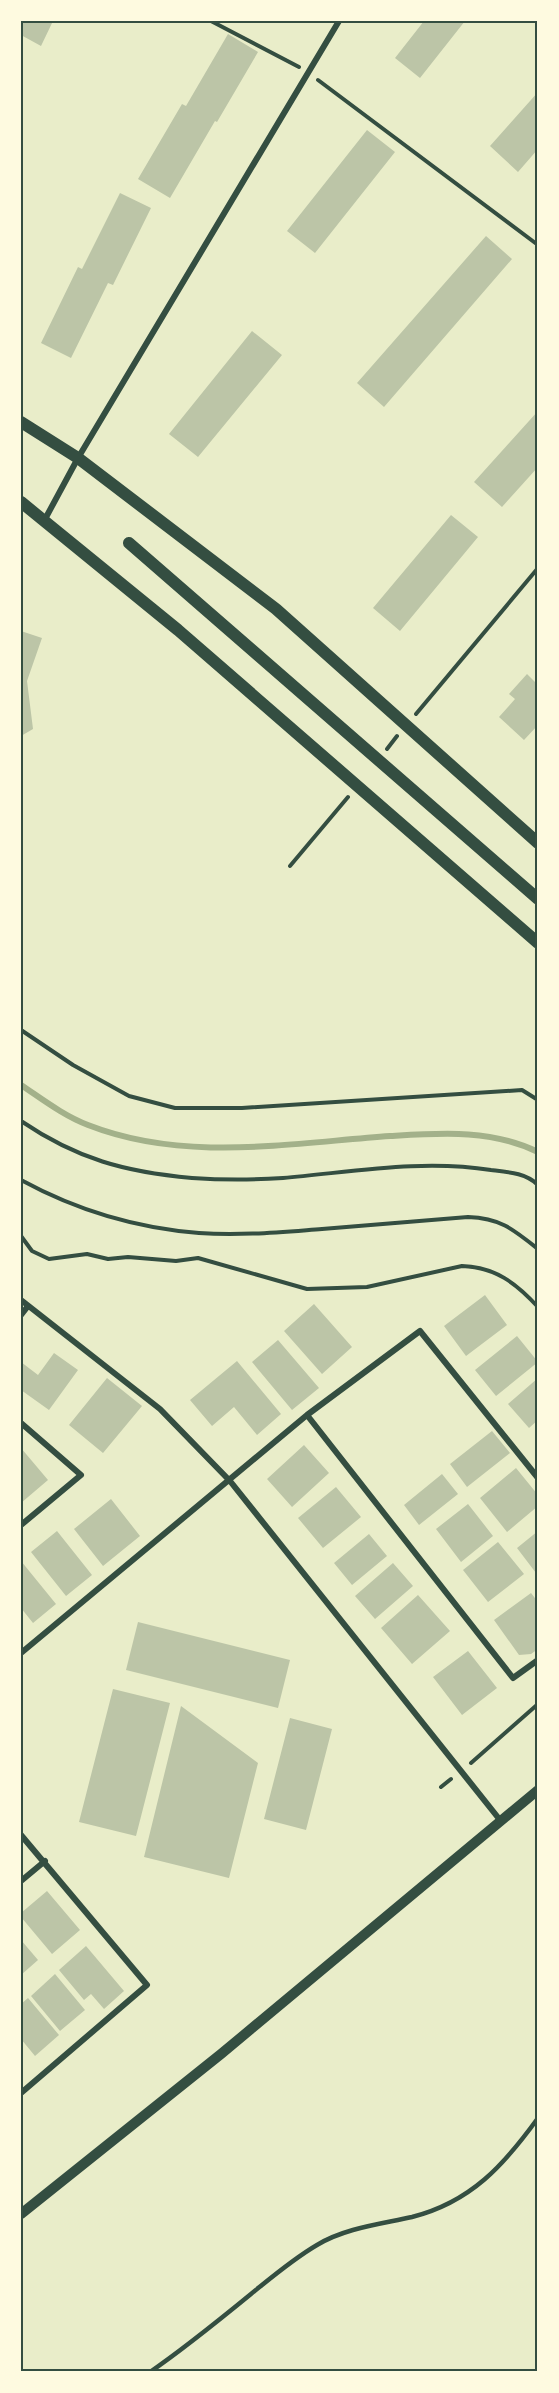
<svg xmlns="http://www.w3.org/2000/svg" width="559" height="2393" viewBox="0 0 559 2393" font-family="Rubik,sans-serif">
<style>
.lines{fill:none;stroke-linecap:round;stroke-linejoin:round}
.stream{stroke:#a3b18a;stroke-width:6}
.building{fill:#bcc5a7}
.path{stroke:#344e41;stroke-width:4}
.service{stroke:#344e41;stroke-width:4.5}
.minor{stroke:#344e41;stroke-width:6}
.tertiary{stroke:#344e41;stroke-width:10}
.secondary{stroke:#344e41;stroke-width:12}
.neatline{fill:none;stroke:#344e41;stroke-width:2}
</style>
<rect width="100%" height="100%" fill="#e9edc9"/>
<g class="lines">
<!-- stream -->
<path class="stream" d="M 21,1085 C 42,1099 64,1116 88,1125 C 185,1163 290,1143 390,1136 C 441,1133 491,1129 538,1152"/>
</g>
<!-- building -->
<path class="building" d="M 21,21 L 53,21 L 41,46 L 21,35 Z
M 424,21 L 465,21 L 420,78 L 395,58 Z
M 228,34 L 258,52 L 217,122 L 215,121 L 170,198 L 138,179 L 182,104 L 186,106 Z
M 538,92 L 538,149 L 518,172 L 490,146 Z
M 367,130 L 395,152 L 315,253 L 287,231 Z
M 120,193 L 151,208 L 113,285 L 108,283 L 71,358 L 41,343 L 78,267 L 82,269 Z
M 486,236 L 512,259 L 384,407 L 357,383 Z
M 252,331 L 282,355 L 198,457 L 169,434 Z
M 538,411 L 538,467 L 502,507 L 474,482 Z
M 451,515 L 478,537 L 400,631 L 373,608 Z
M 21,631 L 42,638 L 27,681 L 33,729 L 21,736 Z
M 527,674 L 535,682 L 538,679 L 538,725 L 524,740 L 499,717 L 515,699 L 509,694 Z
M 485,1295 L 507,1325 L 466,1356 L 444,1326 Z
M 314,1304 L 352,1347 L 322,1374 L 284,1331 Z
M 517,1336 L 538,1362 L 496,1396 L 475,1370 Z
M 278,1340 L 319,1388 L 292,1410 L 252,1362 Z
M 54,1353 L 78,1370 L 49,1410 L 21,1390 L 21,1362 L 38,1375 Z
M 237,1361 L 281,1414 L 257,1435 L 234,1407 L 212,1426 L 190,1400 Z
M 107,1378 L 142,1406 L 103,1453 L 69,1425 Z
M 538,1378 L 538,1420 L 529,1428 L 508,1404 Z
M 492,1431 L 510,1453 L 467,1487 L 450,1464 Z
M 304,1445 L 329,1473 L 292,1507 L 267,1479 Z
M 21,1448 L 48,1480 L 21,1503 Z
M 516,1468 L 538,1495 L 538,1506 L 507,1532 L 480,1498 Z
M 442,1474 L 458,1494 L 419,1525 L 404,1505 Z
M 336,1487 L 361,1517 L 323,1548 L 298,1518 Z
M 111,1499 L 140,1536 L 103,1566 L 74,1529 Z
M 468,1504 L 493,1536 L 461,1562 L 436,1529 Z
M 57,1531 L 92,1575 L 66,1596 L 31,1552 Z
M 538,1531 L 538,1571 L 536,1573 L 517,1548 Z
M 369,1534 L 387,1556 L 352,1585 L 334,1563 Z
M 498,1542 L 524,1574 L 488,1602 L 463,1570 Z
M 21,1561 L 56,1604 L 33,1623 L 21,1608 Z
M 393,1563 L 413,1586 L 375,1619 L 355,1596 Z
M 531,1593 L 538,1602 L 538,1649 L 531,1654 L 519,1655 L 494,1620 Z
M 418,1595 L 450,1631 L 412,1664 L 381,1628 Z
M 138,1622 L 290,1660 L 278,1708 L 126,1670 Z
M 468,1651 L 497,1688 L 462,1715 L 433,1677 Z
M 113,1689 L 170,1703 L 136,1836 L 79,1822 Z
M 181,1706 L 258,1763 L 229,1878 L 144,1857 Z
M 290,1718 L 332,1729 L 306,1830 L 264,1819 Z
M 47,1891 L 80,1930 L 52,1954 L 21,1917 L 21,1913 Z
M 21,1940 L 38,1960 L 21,1975 Z
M 86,1946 L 124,1991 L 104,2009 L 91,1994 L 84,2000 L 59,1970 Z
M 55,1974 L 85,2010 L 60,2031 L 31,1996 Z
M 28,1998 L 59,2035 L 35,2056 L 21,2039 L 21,2004 Z"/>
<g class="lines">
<!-- path -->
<path class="path" d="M 211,21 L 299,67
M 318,80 L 538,245
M 416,714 L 538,568
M 387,749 L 397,736
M 290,866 L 348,797
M 21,1030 L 73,1065 L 129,1096 L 175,1108 L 242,1108 L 522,1090 L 538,1100
M 21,1121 C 77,1159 125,1172 192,1178 C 221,1180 254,1180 283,1178 C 353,1172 421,1159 491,1170 C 508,1172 526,1173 538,1185
M 21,1180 C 76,1210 136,1228 199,1233 C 240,1236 281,1232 322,1229 C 371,1225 419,1221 468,1217 C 500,1218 513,1229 538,1249
M 21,1236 L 32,1251 L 49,1259 L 87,1254 L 108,1259 L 128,1257 L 176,1261 L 198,1258 L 307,1289 L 367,1287 L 462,1266 C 495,1267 516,1283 538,1307
M 471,1763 L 538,1704
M 441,1787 L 451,1779"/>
<!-- service -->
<path class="service" d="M 150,2372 C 185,2348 218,2321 251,2294 C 272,2277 293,2259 317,2245 C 345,2228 381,2224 412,2217 C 471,2202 504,2165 538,2118"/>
<!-- minor -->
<path class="minor" d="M 44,521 L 78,458 L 339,21
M 21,1300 L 160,1409 L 230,1481 L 500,1820
M 21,1315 L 28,1306
M 307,1415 L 513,1678 L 538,1660
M 21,1423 L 81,1475 L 21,1525
M 21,1653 L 307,1415 L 420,1331 L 538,1478
M 21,1835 L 147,1985 L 21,2093
M 21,1881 L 45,1861"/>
<!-- tertiary -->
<path class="tertiary" d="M 21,2214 L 221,2054 L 538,1790"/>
<!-- secondary -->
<path class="secondary" d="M 21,422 L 78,458 L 276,609 L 538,843
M 21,502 L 178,630 L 538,943
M 129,543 L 538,899"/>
</g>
<!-- border -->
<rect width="559" height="2393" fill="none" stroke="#fefae0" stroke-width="45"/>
<rect x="22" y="22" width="514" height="2348" class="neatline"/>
</svg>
